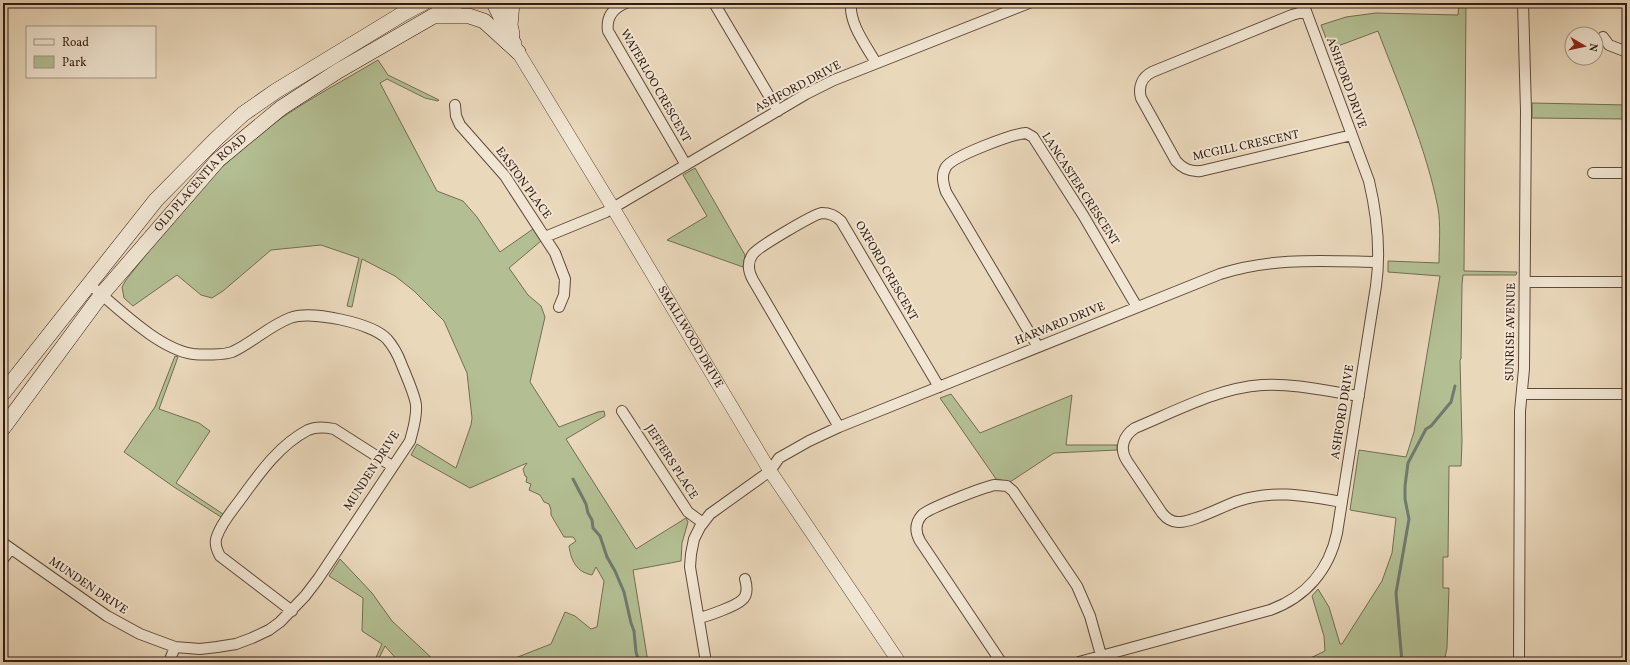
<svg xmlns="http://www.w3.org/2000/svg" width="1630" height="665" viewBox="0 0 1630 665" font-family="Vollkorn,serif">
<style>
.green{fill:#b3bf93;stroke:#736d52}
.lines{fill:none;stroke-linecap:round;stroke-linejoin:round}
.stream{stroke:#707a6e;stroke-width:3}
.minor-casing{stroke:#614a3c;stroke-width:12}
.tertiary-casing{stroke:#614a3c;stroke-width:14}
.secondary-casing{stroke:#331b12;stroke-width:16}
.minor{stroke:#f1e6d3;stroke-width:10}
.tertiary{stroke:#f1e6d3;stroke-width:13}
.secondary{stroke:#f1e6d3;stroke-width:15}
.labels{text-anchor:middle;dominant-baseline:central;stroke-width:4;stroke-linejoin:round;paint-order:stroke}
.street-label{font-size:12px;fill:#331b12;stroke:#f1e6d3}
</style>
<rect width="100%" height="100%" fill="#ead8bb"/>
<filter id="stains"><feTurbulence type="fractalNoise" baseFrequency=".005" numOctaves="4"/><feColorMatrix values="0 0 0 0 .2 0 0 0 0 .09 0 0 0 0 .02 0 0 0 .5 -.17"/></filter>
<radialGradient id="worn" r=".72"><stop offset=".6" stop-color="#630" stop-opacity="0"/><stop offset="1" stop-color="#630" stop-opacity=".3"/></radialGradient>
<!-- green -->
<path class="green" d="M 1459,3 L 1466,3 L 1464,271 L 1517,272 L 1516,275 L 1463,275 L 1462,284 L 1461,359 L 1460,360 L 1462,441 L 1461,466 L 1449,466 L 1448,557 L 1443,557 L 1443,588 L 1449,588 L 1447,648 L 1444,662 L 1302,662 L 1325,651 L 1324,636 L 1312,596 L 1318,589 L 1329,607 L 1340,644 L 1342,644 L 1382,581 L 1392,553 L 1396,518 L 1350,510 L 1359,450 L 1406,457 L 1414,432 L 1440,276 L 1388,272 L 1388,261 L 1439,263 C 1439,246 1441,226 1438,208 C 1426,147 1400,89 1378,31 L 1330,49 L 1321,25 L 1346,17 L 1376,13 L 1458,15 Z
M 378,60 L 388,75 L 439,100 L 438,101 L 425,98 L 387,79 L 380,83 L 437,191 L 463,201 L 477,217 L 500,252 L 533,229 L 541,241 L 509,268 L 528,295 L 541,306 L 545,317 L 530,382 L 559,427 L 598,412 L 604,411 L 605,416 L 566,439 L 636,549 L 686,518 L 688,522 L 682,543 L 681,561 L 633,570 L 648,662 L 505,662 L 551,644 L 565,612 L 575,616 L 591,629 L 597,627 L 604,581 L 596,567 L 592,575 C 576,572 571,560 569,546 L 576,541 L 573,537 L 564,537 L 551,515 L 551,510 L 549,504 L 544,502 L 540,495 L 529,490 L 531,484 L 526,482 L 527,477 L 525,476 L 523,469 L 527,463 L 470,488 L 411,455 L 417,444 L 456,468 L 471,425 L 472,418 L 467,373 L 444,321 L 414,291 L 395,276 L 362,259 L 352,307 L 347,306 L 359,258 L 321,245 L 271,250 L 223,291 L 212,298 L 201,295 L 177,275 L 133,306 L 124,298 L 122,287 L 126,280 C 165,231 203,180 252,140 C 291,108 336,85 378,60 Z
M 1532,103 L 1627,105 L 1627,119 L 1532,118 Z
M 695,168 L 745,255 L 743,267 L 667,240 L 707,216 L 683,175 Z
M 175,356 L 178,357 L 159,409 L 199,423 L 210,431 L 176,483 L 223,514 L 221,517 L 174,487 L 124,452 L 155,407 Z
M 951,394 L 980,433 L 1072,395 L 1066,445 L 1117,445 L 1117,450 L 1054,453 L 1010,482 L 996,479 L 940,398 Z
M 340,559 L 372,593 L 392,621 L 436,662 L 399,662 L 385,646 L 377,662 L 374,662 L 382,644 L 362,631 L 363,598 L 329,576 Z"/>
<g class="lines">
<!-- stream -->
<path class="stream" d="M 573,479 L 586,504 L 588,513 L 592,520 L 593,528 L 600,536 L 607,557 L 615,571 L 624,592 L 631,623 L 634,631 L 636,652 L 639,662
M 1402,662 L 1396,593 L 1409,519 L 1405,499 L 1405,486 L 1408,463 L 1426,429 L 1431,426 L 1451,402 L 1455,386"/>
<defs>
<path id="minor" d="M 626,3 C 613,8 606,17 608,31 L 686,165
M 714,3 L 778,111
M 851,3 C 849,24 866,45 876,63
M 1306,11 L 1292,15 L 1152,72 C 1142,77 1138,87 1141,98 L 1176,161 C 1183,169 1190,172 1201,171 L 1352,135
M 1603,37 L 1609,45 L 1627,52
M 455,105 L 456,116 L 460,125 L 505,176 L 555,253 L 565,279 L 564,295 L 559,307
M 1593,173 L 1627,173
M 545,237 L 606,212 L 806,94 L 834,80 L 1029,3
M 1525,282 L 1627,282
M 1038,347 L 946,192 C 943,183 941,175 946,167 C 953,156 1012,134 1026,133 L 1033,137 L 1083,215 L 1137,307
M 1522,394 L 1627,394
M 622,411 L 688,512 L 703,523
M 839,427 L 753,280 C 748,271 747,262 753,254 C 758,247 814,214 822,213 C 829,213 836,216 841,221 L 939,387
M 1342,502 C 1307,496 1273,489 1238,501 C 1223,506 1192,523 1178,522 C 1171,522 1166,518 1162,513 L 1127,461 C 1119,449 1123,436 1135,428 C 1176,411 1218,388 1262,385 C 1294,383 1327,391 1359,396
M 3,543 L 107,616 L 140,634 L 175,647 L 200,649 L 217,647 L 236,644 L 252,638 L 269,630 L 280,622 L 305,596 L 318,579 L 410,441 C 413,429 417,418 416,405 C 415,395 405,373 401,363 C 398,355 393,346 387,339 C 372,323 311,310 290,318 C 269,326 252,343 232,352 C 224,355 202,355 193,354 C 158,349 117,307 89,284
M 3,559 L 10,550
M 292,611 L 220,556 C 216,549 214,543 217,536 C 222,522 232,511 240,500 C 259,474 279,445 308,430 C 317,426 325,427 334,429 L 392,466
M 699,618 C 708,616 736,606 742,600 C 748,595 747,586 745,579
M 169,662 L 175,647
M 706,662 L 690,567 L 691,554 L 694,539 L 700,527 L 710,514 L 770,471 L 779,458 L 809,441 L 839,427 L 1220,274 C 1272,257 1325,261 1378,262
M 1001,662 L 920,541 C 915,532 915,523 922,515 C 929,508 984,487 995,485 L 1007,486 L 1013,491 L 1077,586 L 1090,616 L 1101,655
M 1079,662 L 1270,610 C 1306,597 1329,570 1337,533 L 1376,286 C 1381,250 1377,215 1369,181 L 1303,3
M 1519,662 L 1520,411 L 1524,369 L 1526,111 L 1523,3"/>
<g id="tertiary">
<path id="s1" d="M 518,52 L 613,208 L 770,471 L 899,662"/>
</g>
<g id="secondary">
<path d="M 494,3 L 514,44"/>
<path d="M 512,3 L 510,25 L 512,34"/>
<path d="M 437,16 L 469,16 L 484,21 L 518,52"/>
<path d="M 3,393 L 156,200 L 216,139 L 243,114 L 276,91 L 404,13 L 423,3"/>
<path id="s2" d="M 3,428 L 102,294 L 218,160 L 281,108 L 338,71 L 456,3"/>
</g>
</defs>
<!-- minor casing -->
<use href="#minor" class="minor-casing"/>
<!-- tertiary casing -->
<use href="#tertiary" class="tertiary-casing"/>
<!-- secondary casing -->
<use href="#secondary" class="secondary-casing"/>
<!-- minor -->
<use href="#minor" class="minor"/>
<!-- tertiary -->
<use href="#tertiary" class="tertiary"/>
<!-- secondary -->
<use href="#secondary" class="secondary"/>
</g>
<g class="labels">
<!-- street labels -->
<g class="street-label">
<text transform="translate(1346 83) rotate(70)">ASHFORD DRIVE</text>
<text transform="translate(655 86) rotate(60)">WATERLOO CRESCENT</text>
<text transform="translate(798 87) rotate(-28)">ASHFORD DRIVE</text>
<text transform="translate(1246 146) rotate(-12)">MCGILL CRESCENT</text>
<text transform="translate(523 183) rotate(54)">EASTON PLACE</text>
<text stroke="none"><textPath href="#s2" startOffset="315">OLD PLACENTIA ROAD</textPath></text>
<text transform="translate(1080 189) rotate(57)">LANCASTER CRESCENT</text>
<text transform="translate(886 271) rotate(60)">OXFORD CRESCENT</text>
<text transform="translate(1060 324) rotate(-22)">HARVARD DRIVE</text>
<text transform="translate(1511 332) rotate(-89)">SUNRISE AVENUE</text>
<text stroke="none"><textPath href="#s1" startOffset="333">SMALLWOOD DRIVE</textPath></text>
<text transform="translate(1343 412) rotate(-81)">ASHFORD DRIVE</text>
<text transform="translate(671 462) rotate(57)">JEFFERS PLACE</text>
<text transform="translate(372 471) rotate(-57)">MUNDEN DRIVE</text>
<text transform="translate(88 586) rotate(34)">MUNDEN DRIVE</text>
</g>
</g>
<!-- margin -->
<rect width="1630" height="665" fill="none" stroke="#ead8bb" stroke-width="16"/>
<rect x="4" y="4" width="1622" height="657" fill="none" stroke="#331b12" stroke-width="2"/>
<rect x="8" y="8" width="1614" height="649" fill="none" stroke="#331b12"/>
<!-- legend -->
<rect x="26" y="26" width="130" height="52" fill="#f1e6d3" stroke="#a59586"/>
<rect x="34" y="39" width="20" height="6" fill="#f1e6d3" stroke="#a59586"/>
<text x="62" y="46" font-size="12" fill="#331b12">Road</text>
<rect x="34" y="56" width="20" height="12" fill="#b3bf93" stroke="#a59586"/>
<text x="62" y="66" font-size="12" fill="#331b12">Park</text>
<!-- north arrow -->
<g transform="translate(1584 46) rotate(99)"><circle r="19" fill="#f1e6d3" stroke="#a59586"/>
<path d="M0-3L7 15L0 10L-7 15Z" fill="#8f2418"/>
<text y="-6" font-size="11" font-weight="bold" text-anchor="middle" fill="#331b12">N</text>
</g>
<rect width="100%" height="100%" filter="url(#stains)"/>
<rect width="100%" height="100%" fill="url(#worn)"/>
</svg>
